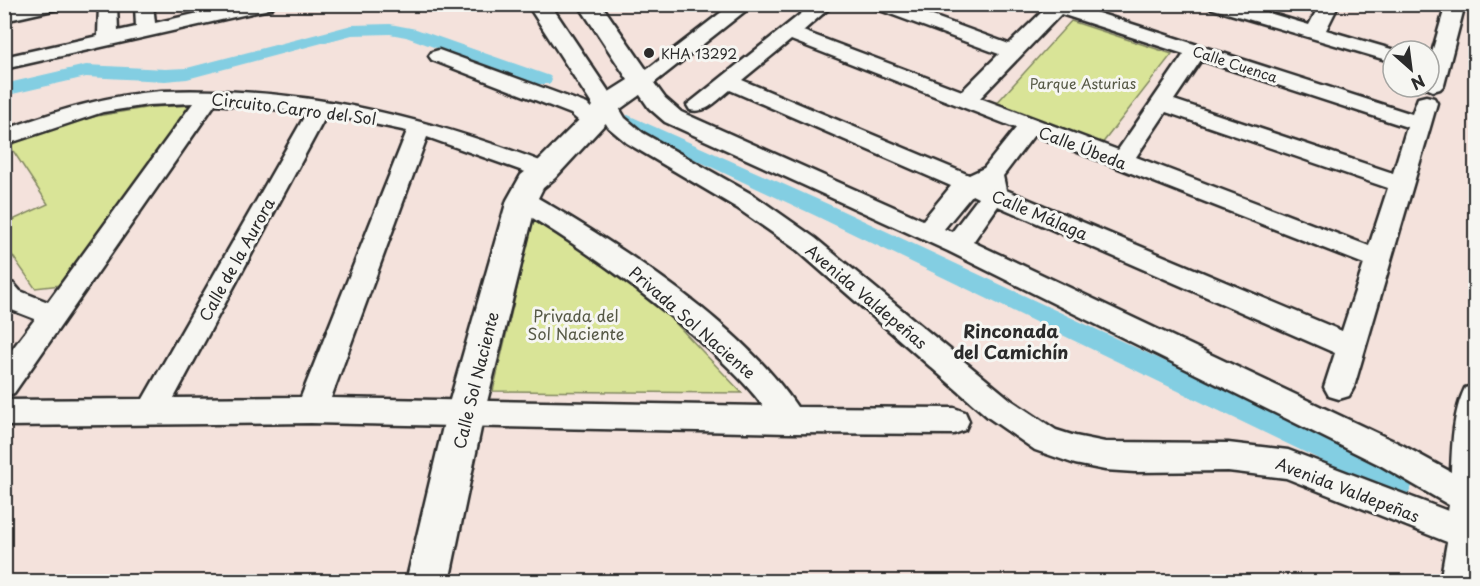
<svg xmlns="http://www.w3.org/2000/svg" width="1480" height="586" viewBox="0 0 1480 586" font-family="'Playpen Sans',sans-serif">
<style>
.green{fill:#d9e497;stroke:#828861;stroke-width:1.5}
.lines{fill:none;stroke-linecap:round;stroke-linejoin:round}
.canal{fill:#83cee2;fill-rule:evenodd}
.street-casing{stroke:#2b2b2b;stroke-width:5}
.secondary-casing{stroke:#2b2b2b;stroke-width:5}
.street{fill:#f6f6f2;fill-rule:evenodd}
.secondary{fill:#f6f6f2;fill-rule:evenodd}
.poi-dot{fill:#2b2b2b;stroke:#f6f6f2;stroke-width:2}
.labels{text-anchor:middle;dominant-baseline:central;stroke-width:6;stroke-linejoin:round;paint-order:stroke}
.far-poi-label{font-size:14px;fill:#2b2b2b;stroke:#f6f6f2;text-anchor:start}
.far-street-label{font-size:14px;fill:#2b2b2b;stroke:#f6f6f2}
.far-park-label{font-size:14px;fill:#565946;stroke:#f6f6f2}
.street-label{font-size:16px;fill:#2b2b2b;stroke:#f6f6f2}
.park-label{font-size:16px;fill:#565946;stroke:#f6f6f2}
.neighbourhood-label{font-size:18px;font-weight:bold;fill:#2b2b2b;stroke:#f6f6f2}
</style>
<rect width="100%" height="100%" fill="#f4e2dc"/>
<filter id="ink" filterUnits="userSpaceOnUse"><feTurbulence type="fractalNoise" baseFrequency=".0167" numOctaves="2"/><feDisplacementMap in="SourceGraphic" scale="12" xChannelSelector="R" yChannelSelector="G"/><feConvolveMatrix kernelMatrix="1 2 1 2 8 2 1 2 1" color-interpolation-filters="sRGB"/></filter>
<g filter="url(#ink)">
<!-- green -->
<path class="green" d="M 1071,21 L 1172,54 L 1101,145 L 995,105 Z
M 199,105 L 70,284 L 35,288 L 5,245 L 4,224 L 48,204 L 6,140 L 97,116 L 151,107 Z
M 533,220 L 644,290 L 742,393 L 493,391 Z"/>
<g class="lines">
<!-- canal -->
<path class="canal" d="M 390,24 L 416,29 L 550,76 L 552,80 L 550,84 L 536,84 L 406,37 L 390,34 L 352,35 L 187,79 L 165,81 L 86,77 L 4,96 L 4,84 L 86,65 L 165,69 L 187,68 L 352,25 Z
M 628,115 L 830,205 L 1409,475 L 1413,484 L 1409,493 L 1399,497 L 1389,493 L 814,215 L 621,125 L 618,121 L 621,117 Z"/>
<defs>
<path id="street" d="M 26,4 L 64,4 L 62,8 L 4,21 L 4,9 Z
M 99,4 L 117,4 L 118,31 L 136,27 L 135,4 L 153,4 L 155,23 L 238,4 L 274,4 L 272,8 L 265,10 L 4,69 L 4,57 L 98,36 Z
M 732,4 L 754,4 L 654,83 L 665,98 L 681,112 L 923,220 L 951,186 L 730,90 C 717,100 707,114 690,110 L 687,105 L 813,4 L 834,4 L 803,31 L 962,91 L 999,54 L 874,8 L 872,4 L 900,4 L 1009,44 L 1045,9 L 1040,4 L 1070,4 L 1412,114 L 1418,98 L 1426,96 L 1434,98 L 1437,103 L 1431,124 L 1354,387 L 1349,396 L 1339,399 L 1329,396 L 1324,387 L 1335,353 L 998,206 L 973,242 L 1402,445 L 1451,472 C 1452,445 1453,412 1465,388 L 1476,385 L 1475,582 L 1440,582 L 1447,542 L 1286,478 L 1228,471 L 1135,472 L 1105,470 L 1075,464 L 1035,450 L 989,418 L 797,250 L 737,208 L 627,143 L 608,127 L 596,106 L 599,101 L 607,99 L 615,101 L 625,118 L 643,133 L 755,196 L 815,238 L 1011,400 L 1056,430 L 1075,436 L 1105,442 L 1228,443 L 1288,450 L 1448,511 L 1449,505 L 1380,465 L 948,251 L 665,122 L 649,108 L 631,82 ZM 1061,14 L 1184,54 L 1118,150 L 980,98 ZM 791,40 L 1016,128 L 984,168 L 969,175 L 742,80 ZM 1201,60 L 1407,127 L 1393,173 L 1174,100 ZM 1166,112 L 1388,188 L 1369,246 L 1136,157 ZM 1034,135 L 1364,264 L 1342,331 L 1006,190 L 1003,176 ZM 972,195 L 978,198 L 952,232 L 944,229 Z
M 1208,4 L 1239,4 L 1309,25 L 1320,4 L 1339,4 L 1326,30 L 1398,51 L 1393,51 L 1393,62 L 1210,8 Z
M 1446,4 L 1465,4 L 1444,85 L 1440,89 L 1433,91 L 1424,87 L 1429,87 L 1429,63 Z
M 439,50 L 587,104 L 603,121 L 600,126 C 586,129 581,123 571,114 L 432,60 L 429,56 L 432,52 Z
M 161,91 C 301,86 424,116 553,166 L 557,171 L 553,176 L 545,179 L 427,137 L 331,398 L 763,406 C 743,379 717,356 692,334 C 636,286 577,244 513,206 L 510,200 L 513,194 L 522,192 L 531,194 C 619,245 740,322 797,407 L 954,408 L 965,412 L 969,421 L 965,430 L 954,434 L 789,433 L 311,423 L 4,426 L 4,400 L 143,399 L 307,112 L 215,104 L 14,393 L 4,396 L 4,360 L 35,319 L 4,307 L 4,281 L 14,284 L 20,291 L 48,302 L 193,103 L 148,105 L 103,112 L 4,145 L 4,130 C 56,111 107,95 161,91 ZM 327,114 L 407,131 L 301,397 L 174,398 Z"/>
<path id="secondary" d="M 527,4 L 550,4 L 609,92 L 628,80 L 578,4 L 601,4 L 655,82 L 651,87 L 616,112 L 555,178 L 543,188 L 537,200 L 484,414 L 449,582 L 406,582 L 446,414 L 507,200 L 521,175 L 535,164 L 593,106 Z
M 1466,480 L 1476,483 L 1476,525 C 1460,519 1453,513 1446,498 L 1452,485 Z"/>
</defs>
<!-- street casing -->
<use href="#street" class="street-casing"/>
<!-- secondary casing -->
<use href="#secondary" class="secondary-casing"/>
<!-- street -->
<use href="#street" class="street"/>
<!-- secondary -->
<use href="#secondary" class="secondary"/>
</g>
</g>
<!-- markers -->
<circle class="poi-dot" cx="649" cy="53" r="6"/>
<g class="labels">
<!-- far-poi labels -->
<g class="far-poi-label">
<text x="661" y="53">KHA 13292</text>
</g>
<!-- far-street labels -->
<g class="far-street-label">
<text transform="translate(1235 64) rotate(18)">Calle Cuenca</text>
</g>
<!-- far-park labels -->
<g class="far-park-label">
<text x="1083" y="83">Parque Asturias</text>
</g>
<!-- street labels -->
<g class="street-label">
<text transform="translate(294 108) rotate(7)">Circuito Carro del Sol</text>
<text transform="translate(1083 147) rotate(21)">Calle Úbeda</text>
<text transform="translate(1040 214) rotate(23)">Calle Málaga</text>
<text transform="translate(236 259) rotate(-61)">Calle de la Aurora</text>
<text transform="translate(867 296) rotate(40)">Avenida Valdepeñas</text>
<text transform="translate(693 322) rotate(41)">Privada Sol Naciente</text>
<text transform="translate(475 380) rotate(-76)">Calle Sol Naciente</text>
<text transform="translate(1348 489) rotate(21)">Avenida Valdepeñas</text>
</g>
<!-- park labels -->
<g class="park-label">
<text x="576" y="315">Privada del<tspan x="576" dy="18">Sol Naciente</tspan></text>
</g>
<!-- neighbourhood labels -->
<g class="neighbourhood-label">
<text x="1011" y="330">Rinconada<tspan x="1011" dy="21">del Camichín</tspan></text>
</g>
</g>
<!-- margin -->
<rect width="1480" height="586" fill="none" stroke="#f6f6f2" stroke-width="24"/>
<rect x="12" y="12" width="1456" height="562" fill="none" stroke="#2b2b2b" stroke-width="2" filter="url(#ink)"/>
<!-- north arrow -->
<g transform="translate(1411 69) rotate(152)"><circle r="28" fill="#f6f6f2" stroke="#a5a5a2" stroke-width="1.5"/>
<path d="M0-4.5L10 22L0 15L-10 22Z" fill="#2b2b2b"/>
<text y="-9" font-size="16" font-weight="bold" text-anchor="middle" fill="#2b2b2b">N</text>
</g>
</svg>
